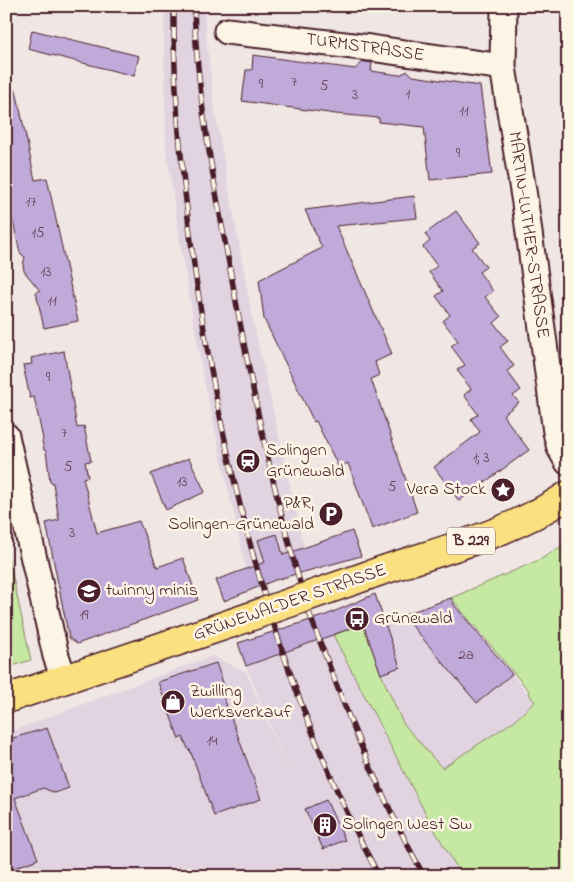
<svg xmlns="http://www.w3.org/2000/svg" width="574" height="882" viewBox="0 0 574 882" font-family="'Indie Flower',sans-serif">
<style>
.built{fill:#e1d4e0}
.green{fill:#c5e8a2;stroke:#888466}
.building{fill:#bfaad9;stroke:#4a1f2b}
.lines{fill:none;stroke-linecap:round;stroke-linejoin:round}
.minor-casing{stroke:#4a1f2b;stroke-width:29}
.major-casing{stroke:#4a1f2b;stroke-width:31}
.minor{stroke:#fcf5e5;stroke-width:25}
.major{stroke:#fbe080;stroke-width:28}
.rail-casing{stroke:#4a1f2b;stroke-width:5.5}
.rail{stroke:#fcf5e5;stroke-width:4;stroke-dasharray:11;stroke-linecap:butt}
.major-bridge-casing{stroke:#4a1f2b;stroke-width:31;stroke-linecap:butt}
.major-bridge{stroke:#fbe080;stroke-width:28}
.labels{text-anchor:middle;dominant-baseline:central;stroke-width:5;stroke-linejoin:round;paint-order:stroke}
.number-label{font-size:15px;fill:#674256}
.shield{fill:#fcf5e5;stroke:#7f5f63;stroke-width:1}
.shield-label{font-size:16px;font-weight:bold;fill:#4a1f2b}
.street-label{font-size:18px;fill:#4a1f2b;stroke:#fcf5e5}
.poi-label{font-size:18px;fill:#4a1f2b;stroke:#fcf5e5;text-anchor:start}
</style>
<rect width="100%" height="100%" fill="#f0e6e3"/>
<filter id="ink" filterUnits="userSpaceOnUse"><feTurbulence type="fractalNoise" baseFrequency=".02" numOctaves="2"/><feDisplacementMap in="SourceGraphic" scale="10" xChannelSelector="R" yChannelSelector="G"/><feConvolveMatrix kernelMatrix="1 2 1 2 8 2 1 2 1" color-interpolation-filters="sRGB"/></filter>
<g filter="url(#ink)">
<!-- built -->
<path class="built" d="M 165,6 L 204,6 L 206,36 L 215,112 L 252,316 L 304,548 L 246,569 L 203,376 L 183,261 L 166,149 L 164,35 Z
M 451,598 L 455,606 L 535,702 L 514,721 L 442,768 L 403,723 L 381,674 L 363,624 L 383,617 L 385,621 Z
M 333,635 L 432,826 L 462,876 L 6,876 L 6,733 L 212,656 L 246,672 L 290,774 L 246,666 Z"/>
<!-- green -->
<path class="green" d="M 568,542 L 568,876 L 462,876 L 432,826 L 333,635 L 363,624 L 381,674 L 403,723 L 442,768 L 514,721 L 535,702 L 528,693 L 529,691 L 451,598 L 541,559 Z
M 6,546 L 31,660 L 6,668 Z"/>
<!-- building -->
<path class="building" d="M 32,30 L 139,56 L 134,76 L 28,49 Z
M 253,55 L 355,69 L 363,62 L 368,62 L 372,63 L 371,71 L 399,75 L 408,71 L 413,76 L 480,86 L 492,174 L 430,180 L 424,127 L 379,122 L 379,118 L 336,114 L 242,101 L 246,70 L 252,70 Z
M 16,90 L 35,180 L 47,178 L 78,321 L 44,328 L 36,292 L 40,291 L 24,271 L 23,265 L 25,257 L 20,253 L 6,189 L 6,91 Z
M 414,196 L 417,218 L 336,226 L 392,354 L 375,362 L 379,375 L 371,379 L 417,512 L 372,529 L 348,463 L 339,468 L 316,421 L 314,422 L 264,319 L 259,280 L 322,248 L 305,210 Z
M 456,211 L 480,243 L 472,248 L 486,267 L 479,272 L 493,291 L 485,297 L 501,317 L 494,323 L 508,341 L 500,347 L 514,366 L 507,371 L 521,390 L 513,396 L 519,402 L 503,415 L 529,450 L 459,501 L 434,467 L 480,432 L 471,419 L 478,414 L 464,395 L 471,389 L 457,370 L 465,365 L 451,346 L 458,341 L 443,321 L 450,315 L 436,296 L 443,291 L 429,272 L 437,266 L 423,247 L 430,241 L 425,234 Z
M 64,351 L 77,428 L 84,426 L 91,461 L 85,462 L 88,477 L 83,478 L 97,533 L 139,521 L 157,567 L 183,558 L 198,600 L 77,644 L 69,638 L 46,523 L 59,520 L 53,483 L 50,481 L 46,451 L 44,450 L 42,441 L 43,439 L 34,397 L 30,398 L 23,365 L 32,364 L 31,358 Z
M 189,458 L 205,492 L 166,510 L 151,474 Z
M 352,531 L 361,556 L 275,580 L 224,601 L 216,580 L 265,562 L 258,540 L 277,534 L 283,555 Z
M 375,594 L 400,667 L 381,674 L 363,624 L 246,666 L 238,643 L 326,615 Z
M 451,598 L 455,606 L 512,674 L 477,703 L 403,615 Z
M 216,663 L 225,688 L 221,690 L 261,799 L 214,816 L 190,750 L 189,751 L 183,737 L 179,739 L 158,682 Z
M 47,728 L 69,788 L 55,793 L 43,788 L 15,798 L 38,859 L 6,871 L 6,740 Z
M 326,800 L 345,840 L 323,849 L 305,809 Z"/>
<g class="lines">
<defs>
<path id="minor" d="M 504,6 L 503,67 L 525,203 L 556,432 L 560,448 L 568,462
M 227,31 L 370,48 L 503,67
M 6,436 L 56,656 L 64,679"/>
<path id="major" d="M 369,575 C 436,551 508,536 568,495
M 6,699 L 232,623"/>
</defs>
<!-- minor casing -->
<use href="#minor" class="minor-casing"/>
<!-- major casing -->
<use href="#major" class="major-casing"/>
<!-- minor -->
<use href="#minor" class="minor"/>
<!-- major -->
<use href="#major" class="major"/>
<defs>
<path id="rail" d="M 174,6 C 173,97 183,183 195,272 C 225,480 279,690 379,876
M 194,6 C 197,101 216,193 233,285 C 253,394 275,503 308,609 C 315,630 324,652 332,673 C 358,743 388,810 424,876"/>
</defs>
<!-- rail casing -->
<use href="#rail" class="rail-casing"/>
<!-- rail -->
<use href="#rail" class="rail"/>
<defs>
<path id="major-bridge" d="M 232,623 L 369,575"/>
</defs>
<!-- major-bridge casing -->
<use href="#major-bridge" class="major-bridge-casing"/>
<!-- major-bridge -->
<use href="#major-bridge" class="major-bridge"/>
</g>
</g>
<!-- icons -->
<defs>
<symbol id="station-disc" viewBox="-11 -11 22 22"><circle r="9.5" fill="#4a1f2b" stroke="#fcf5e5"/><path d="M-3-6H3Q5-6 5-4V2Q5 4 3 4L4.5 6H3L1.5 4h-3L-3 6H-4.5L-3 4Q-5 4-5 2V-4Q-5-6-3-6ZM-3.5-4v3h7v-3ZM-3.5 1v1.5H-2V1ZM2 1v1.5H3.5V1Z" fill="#fff"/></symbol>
<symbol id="sight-disc" viewBox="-11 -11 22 22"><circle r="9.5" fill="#4a1f2b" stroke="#fcf5e5"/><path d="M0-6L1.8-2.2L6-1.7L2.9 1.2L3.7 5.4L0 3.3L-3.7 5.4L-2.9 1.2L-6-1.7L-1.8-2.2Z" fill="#fff"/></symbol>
<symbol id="parking-disc" viewBox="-11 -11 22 22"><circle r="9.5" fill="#4a1f2b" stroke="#fcf5e5"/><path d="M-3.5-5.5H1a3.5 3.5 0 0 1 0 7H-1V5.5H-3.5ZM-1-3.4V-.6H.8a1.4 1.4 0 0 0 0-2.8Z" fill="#fff"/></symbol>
<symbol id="school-disc" viewBox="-11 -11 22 22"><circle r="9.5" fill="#4a1f2b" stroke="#fcf5e5"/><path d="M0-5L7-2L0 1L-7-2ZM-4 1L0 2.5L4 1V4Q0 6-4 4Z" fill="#fff"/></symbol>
<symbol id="bus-disc" viewBox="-11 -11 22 22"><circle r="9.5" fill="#4a1f2b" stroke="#fcf5e5"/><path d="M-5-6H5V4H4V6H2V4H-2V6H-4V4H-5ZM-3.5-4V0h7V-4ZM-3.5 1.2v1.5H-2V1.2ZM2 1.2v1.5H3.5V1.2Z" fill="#fff"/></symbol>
<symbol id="shop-disc" viewBox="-11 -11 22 22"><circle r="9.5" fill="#4a1f2b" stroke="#fcf5e5"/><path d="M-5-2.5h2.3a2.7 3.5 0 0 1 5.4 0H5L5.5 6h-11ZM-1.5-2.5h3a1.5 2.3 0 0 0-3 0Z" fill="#fff"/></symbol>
<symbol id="building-disc" viewBox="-11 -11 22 22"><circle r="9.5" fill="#4a1f2b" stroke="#fcf5e5"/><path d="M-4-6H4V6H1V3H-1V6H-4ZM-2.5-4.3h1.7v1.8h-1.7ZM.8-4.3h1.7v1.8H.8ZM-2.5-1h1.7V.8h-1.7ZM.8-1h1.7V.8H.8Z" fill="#fff"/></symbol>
</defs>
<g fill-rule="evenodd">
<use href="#station-disc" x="234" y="447" width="28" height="28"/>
<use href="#sight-disc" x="489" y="476" width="28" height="28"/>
<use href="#parking-disc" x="317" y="500" width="28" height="28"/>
<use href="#school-disc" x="75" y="577" width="28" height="28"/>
<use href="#bus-disc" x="343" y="605" width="28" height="28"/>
<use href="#shop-disc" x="159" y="688" width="28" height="28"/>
<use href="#building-disc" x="311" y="811" width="28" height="28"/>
</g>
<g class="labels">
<!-- number labels -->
<g class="number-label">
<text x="294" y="82">7</text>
<text x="261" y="84">9</text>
<text x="324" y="86">5</text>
<text x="408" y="94">1</text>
<text x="355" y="95">3</text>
<text x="464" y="111">11</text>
<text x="458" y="153">9</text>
<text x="31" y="202">17</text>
<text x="38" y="233">15</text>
<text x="46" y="272">13</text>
<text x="52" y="301">11</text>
<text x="48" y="377">9</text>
<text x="64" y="433">7</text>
<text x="481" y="458">1; 3</text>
<text x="68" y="467">5</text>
<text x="182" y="482">13</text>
<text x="392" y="487">5</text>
<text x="72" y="533">3</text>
<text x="84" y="615">19</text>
<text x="466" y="655">2a</text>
<text x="212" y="741">14</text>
</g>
<!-- shield labels -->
<rect class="shield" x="447" y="527.5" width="48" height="27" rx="4"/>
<g class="shield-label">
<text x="471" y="541">B 229</text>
</g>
<!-- street labels -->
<g class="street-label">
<text transform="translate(365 48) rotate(8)">TURMSTRASSE</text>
<text transform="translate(528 235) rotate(82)">MARTIN-LUTHER-STRASSE</text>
<text transform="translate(290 603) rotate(-19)">GRÜNEWALDER STRASSE</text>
</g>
<!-- poi labels -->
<g class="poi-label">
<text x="266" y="451">Solingen<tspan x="266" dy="21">Grünewald</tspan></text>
<text x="486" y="490" text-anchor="end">Vera Stock</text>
<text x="314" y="504" text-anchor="end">P&amp;R,<tspan x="314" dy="21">Solingen-Grünewald</tspan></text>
<text x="106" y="591">twinny minis</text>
<text x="374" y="619">Grünewald</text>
<text x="190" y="692">Zwilling<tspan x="190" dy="21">Werksverkauf</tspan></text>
<text x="342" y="825">Solingen West Sw</text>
</g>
</g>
<!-- margin -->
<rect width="574" height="882" fill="none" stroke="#fcf5e5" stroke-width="25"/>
<rect x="12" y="12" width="549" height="857" fill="none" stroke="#4a1f2b" stroke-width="2" filter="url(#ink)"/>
</svg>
